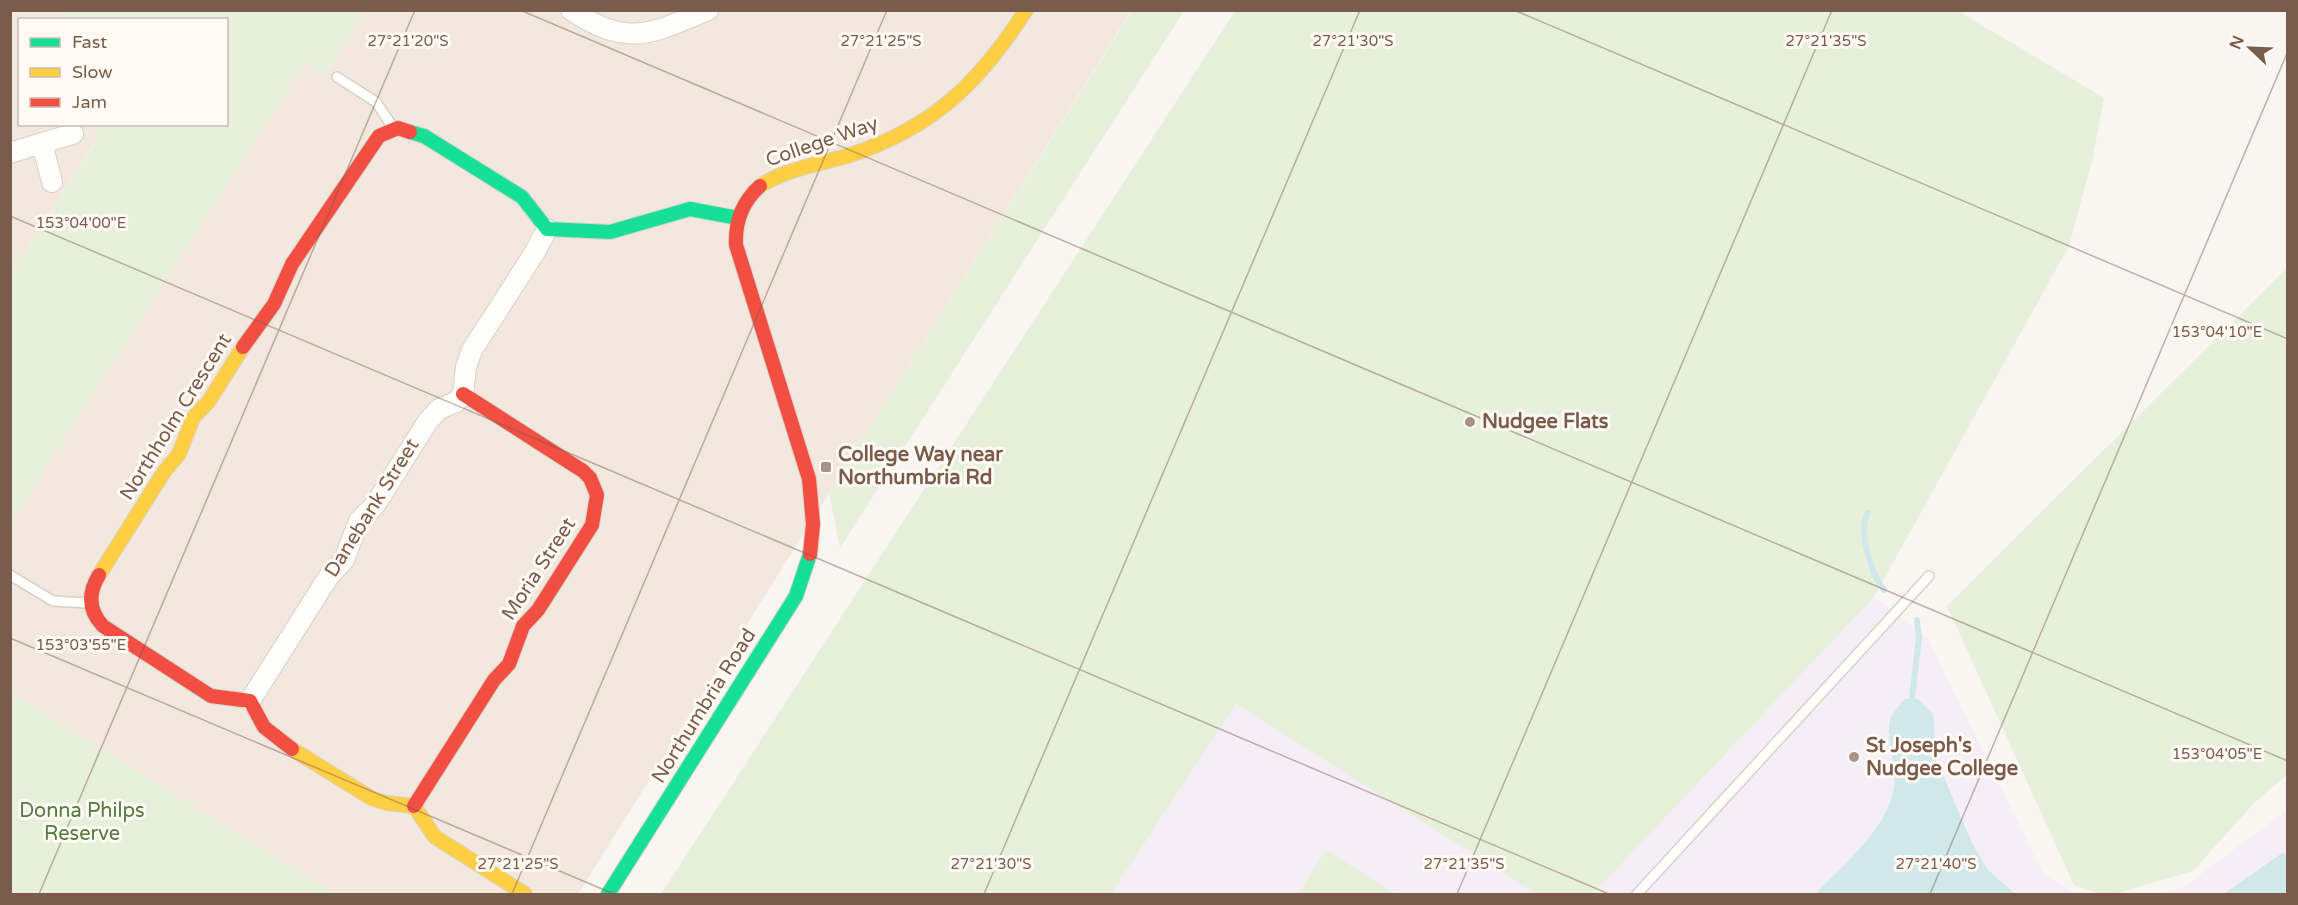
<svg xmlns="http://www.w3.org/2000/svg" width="2298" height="905" viewBox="0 0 2298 905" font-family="'Varela Round',sans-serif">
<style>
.residential{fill:#f2e8de}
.education{fill:#f6eef6}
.green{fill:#e7f0db}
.water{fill:#d0e8ea}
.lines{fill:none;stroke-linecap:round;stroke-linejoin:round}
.stream{stroke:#d0e8ea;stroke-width:6}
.lane-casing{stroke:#d7d1cb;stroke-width:12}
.street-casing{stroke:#d7d1cb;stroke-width:22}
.fast-casing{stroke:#d9d2cb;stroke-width:16}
.slow-casing{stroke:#d9d2cb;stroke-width:16}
.jam-casing{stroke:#d9d2cb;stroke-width:16}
.lane{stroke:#fefefd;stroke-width:9}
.street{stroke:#fefefd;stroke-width:20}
.fast{stroke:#16e098;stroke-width:14}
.slow{stroke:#ffcf43;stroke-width:14}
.jam{stroke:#f24e42;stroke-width:14}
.ticks{fill:none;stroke:#7a5c4d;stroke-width:1.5;stroke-opacity:0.45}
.poi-dot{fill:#a69286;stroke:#fffaf3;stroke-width:2}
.labels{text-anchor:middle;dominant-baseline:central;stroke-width:6;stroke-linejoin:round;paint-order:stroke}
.street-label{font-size:20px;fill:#7a5c4d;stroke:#fffaf3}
.poi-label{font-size:20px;font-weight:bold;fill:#7a5c4d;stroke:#fffaf3;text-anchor:start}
.park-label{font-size:20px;fill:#537a41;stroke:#fffaf3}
.ticks-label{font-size:15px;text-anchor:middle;fill:#7a5c4d;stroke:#fffaf3;stroke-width:6;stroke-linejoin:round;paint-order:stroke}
</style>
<rect width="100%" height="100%" fill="#f9f5f0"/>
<!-- residential -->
<path class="residential" d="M 11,11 L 63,11 L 65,19 L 20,20 L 20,124 L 94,125 L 98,138 L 11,273 Z
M 365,11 L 1131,11 L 578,894 L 334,894 L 11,693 L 10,522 L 305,61 L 324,74 Z"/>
<!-- education -->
<path class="education" d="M 1874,597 L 1928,639 L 2044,875 L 2077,894 L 1593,894 Z
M 1236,704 L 1537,894 L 1111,894 Z
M 2287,810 L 2287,894 L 2160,894 L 2182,888 Z"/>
<!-- green -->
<path class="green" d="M 63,11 L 365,11 L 324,74 L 305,62 L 11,522 L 11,273 L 98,139 L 94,125 L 226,124 L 226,20 L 65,19 Z
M 1132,11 L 1184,11 L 840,548 L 829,493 Z
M 1235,11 L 1958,11 L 2104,98 L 2092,161 L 2069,246 L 1874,597 L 1593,894 L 1537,894 L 1236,704 L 1111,894 L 661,894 Z
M 2287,268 L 2287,775 L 2255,802 L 2193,871 L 2114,894 L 2100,894 L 2074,885 L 1947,606 Z
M 10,693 L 11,693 L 334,894 L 11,894 Z
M 1326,850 L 1396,894 L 1298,894 Z"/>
<!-- water -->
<path class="water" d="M 1905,699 L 1918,699 L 1933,714 L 1937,761 L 1972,843 L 1987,869 L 2015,894 L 1815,894 C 1841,867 1878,837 1891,800 C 1902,771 1883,741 1891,717 C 1894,710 1901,704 1905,699 Z
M 2282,853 L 2287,854 L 2287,894 L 2224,894 Z"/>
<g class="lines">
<!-- stream -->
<path class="stream" d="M 1868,513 C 1857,531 1872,575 1884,590
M 1911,707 L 1919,638 L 1917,620"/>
<defs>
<path id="lane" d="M 337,77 L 376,102 L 392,126
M 10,575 L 53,601 L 87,603
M 1637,894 L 1929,576"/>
<path id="street" d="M 571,10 C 628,48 651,34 708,10
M 10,153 L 42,143
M 52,182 L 42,143 L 73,134
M 250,701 L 329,576 L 344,560 L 359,521 L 375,505 L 428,421 L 439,409 L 456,402 L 463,394 L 466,367 L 472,350 L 535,252 L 547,229"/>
<path id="fast" d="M 410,132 L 424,136 L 522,197 L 547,229 L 610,232 L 690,209 L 738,218
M 608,894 L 796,596 L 810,554"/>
<path id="slow" d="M 760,186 C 785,169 821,164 850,155 C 933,128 980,82 1026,10
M 99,575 L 164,472 L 179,454 L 193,418 L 209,401 L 243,347
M 292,749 L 371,798 L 386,803 L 414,806 L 435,837 L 525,894"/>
<path id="jam" d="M 760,186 C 742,202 735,222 736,245 L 809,479 L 813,524 L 810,554
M 243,347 L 274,304 L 292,264 L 379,136 L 398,128 L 410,132
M 99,575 C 88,593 88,610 103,626 L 211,696 L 250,701 L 264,727 L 292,749
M 414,806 L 494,680 L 509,664 L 523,626 L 538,610 L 592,525 L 597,495 L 590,478 L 583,471 L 463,394"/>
</defs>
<!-- lane casing -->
<use href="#lane" class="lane-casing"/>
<!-- street casing -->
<use href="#street" class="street-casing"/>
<!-- fast casing -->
<use href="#fast" class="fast-casing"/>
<!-- slow casing -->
<use href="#slow" class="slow-casing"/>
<!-- jam casing -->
<use href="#jam" class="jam-casing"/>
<!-- lane -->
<use href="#lane" class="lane"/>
<!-- street -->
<use href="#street" class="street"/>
<!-- fast -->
<use href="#fast" class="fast"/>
<!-- slow -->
<use href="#slow" class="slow"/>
<!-- jam -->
<use href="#jam" class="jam"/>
</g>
<!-- ticks -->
<path class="ticks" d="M 520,10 L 2288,761M 1514,10 L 2288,339M 10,216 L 1609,894M 10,638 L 614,894M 39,894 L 415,10M 512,894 L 887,10M 984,894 L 1360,10M 1457,894 L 1832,10M 1930,894 L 2288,51"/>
<!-- markers -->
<g class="poi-dot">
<circle cx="1470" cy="422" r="6"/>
<rect x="820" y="461" width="12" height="12" rx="3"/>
<circle cx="1854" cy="757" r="6"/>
</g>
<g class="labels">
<!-- street labels -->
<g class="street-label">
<text transform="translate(822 142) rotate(-19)">College Way</text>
<text transform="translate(176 417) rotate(-58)">Northholm Crescent</text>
<text transform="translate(372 508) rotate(-58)">Danebank Street</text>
<text transform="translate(539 569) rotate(-57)">Moria Street</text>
<text transform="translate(704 706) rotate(-58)">Northumbria Road</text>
</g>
<!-- poi labels -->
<g class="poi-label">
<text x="1482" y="422">Nudgee Flats</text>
<text x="838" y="455">College Way near<tspan x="838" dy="23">Northumbria Rd</tspan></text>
<text x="1866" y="746">St Joseph's<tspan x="1866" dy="23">Nudgee College</tspan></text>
</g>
<!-- park labels -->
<g class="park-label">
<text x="82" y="811">Donna Philps<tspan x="82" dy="23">Reserve</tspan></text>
</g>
</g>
<g class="ticks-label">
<text x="881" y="46">27°21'25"S</text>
<text x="1353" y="46">27°21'30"S</text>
<text x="408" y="46">27°21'20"S</text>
<text x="1826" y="46">27°21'35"S</text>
<text x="81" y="228">153°04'00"E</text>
<text x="2217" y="337">153°04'10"E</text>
<text x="81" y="650">153°03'55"E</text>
<text x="2217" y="759">153°04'05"E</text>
<text x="518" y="869">27°21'25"S</text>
<text x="991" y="869">27°21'30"S</text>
<text x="1464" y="869">27°21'35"S</text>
<text x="1936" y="869">27°21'40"S</text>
</g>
<!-- border -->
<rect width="2298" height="905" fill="none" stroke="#7a5c4d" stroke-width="24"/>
<!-- legend -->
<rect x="18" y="18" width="210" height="108" fill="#fffaf3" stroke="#cabbb1" stroke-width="1.5"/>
<rect x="30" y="38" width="30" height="9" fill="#16e098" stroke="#cabbb1" stroke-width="1.5"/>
<text x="72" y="48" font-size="18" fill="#7a5c4d">Fast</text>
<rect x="30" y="68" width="30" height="9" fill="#ffcf43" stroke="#cabbb1" stroke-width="1.5"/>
<text x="72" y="78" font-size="18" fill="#7a5c4d">Slow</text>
<rect x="30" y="98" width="30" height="9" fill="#f24e42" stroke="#cabbb1" stroke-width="1.5"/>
<text x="72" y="108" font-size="18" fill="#7a5c4d">Jam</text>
<!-- north arrow -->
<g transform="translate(2250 48) rotate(293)" stroke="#fffaf3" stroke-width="4.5" paint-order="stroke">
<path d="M0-4.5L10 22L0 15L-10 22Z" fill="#7a5c4d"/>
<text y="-9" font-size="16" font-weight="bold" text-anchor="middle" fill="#7a5c4d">N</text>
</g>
</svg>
